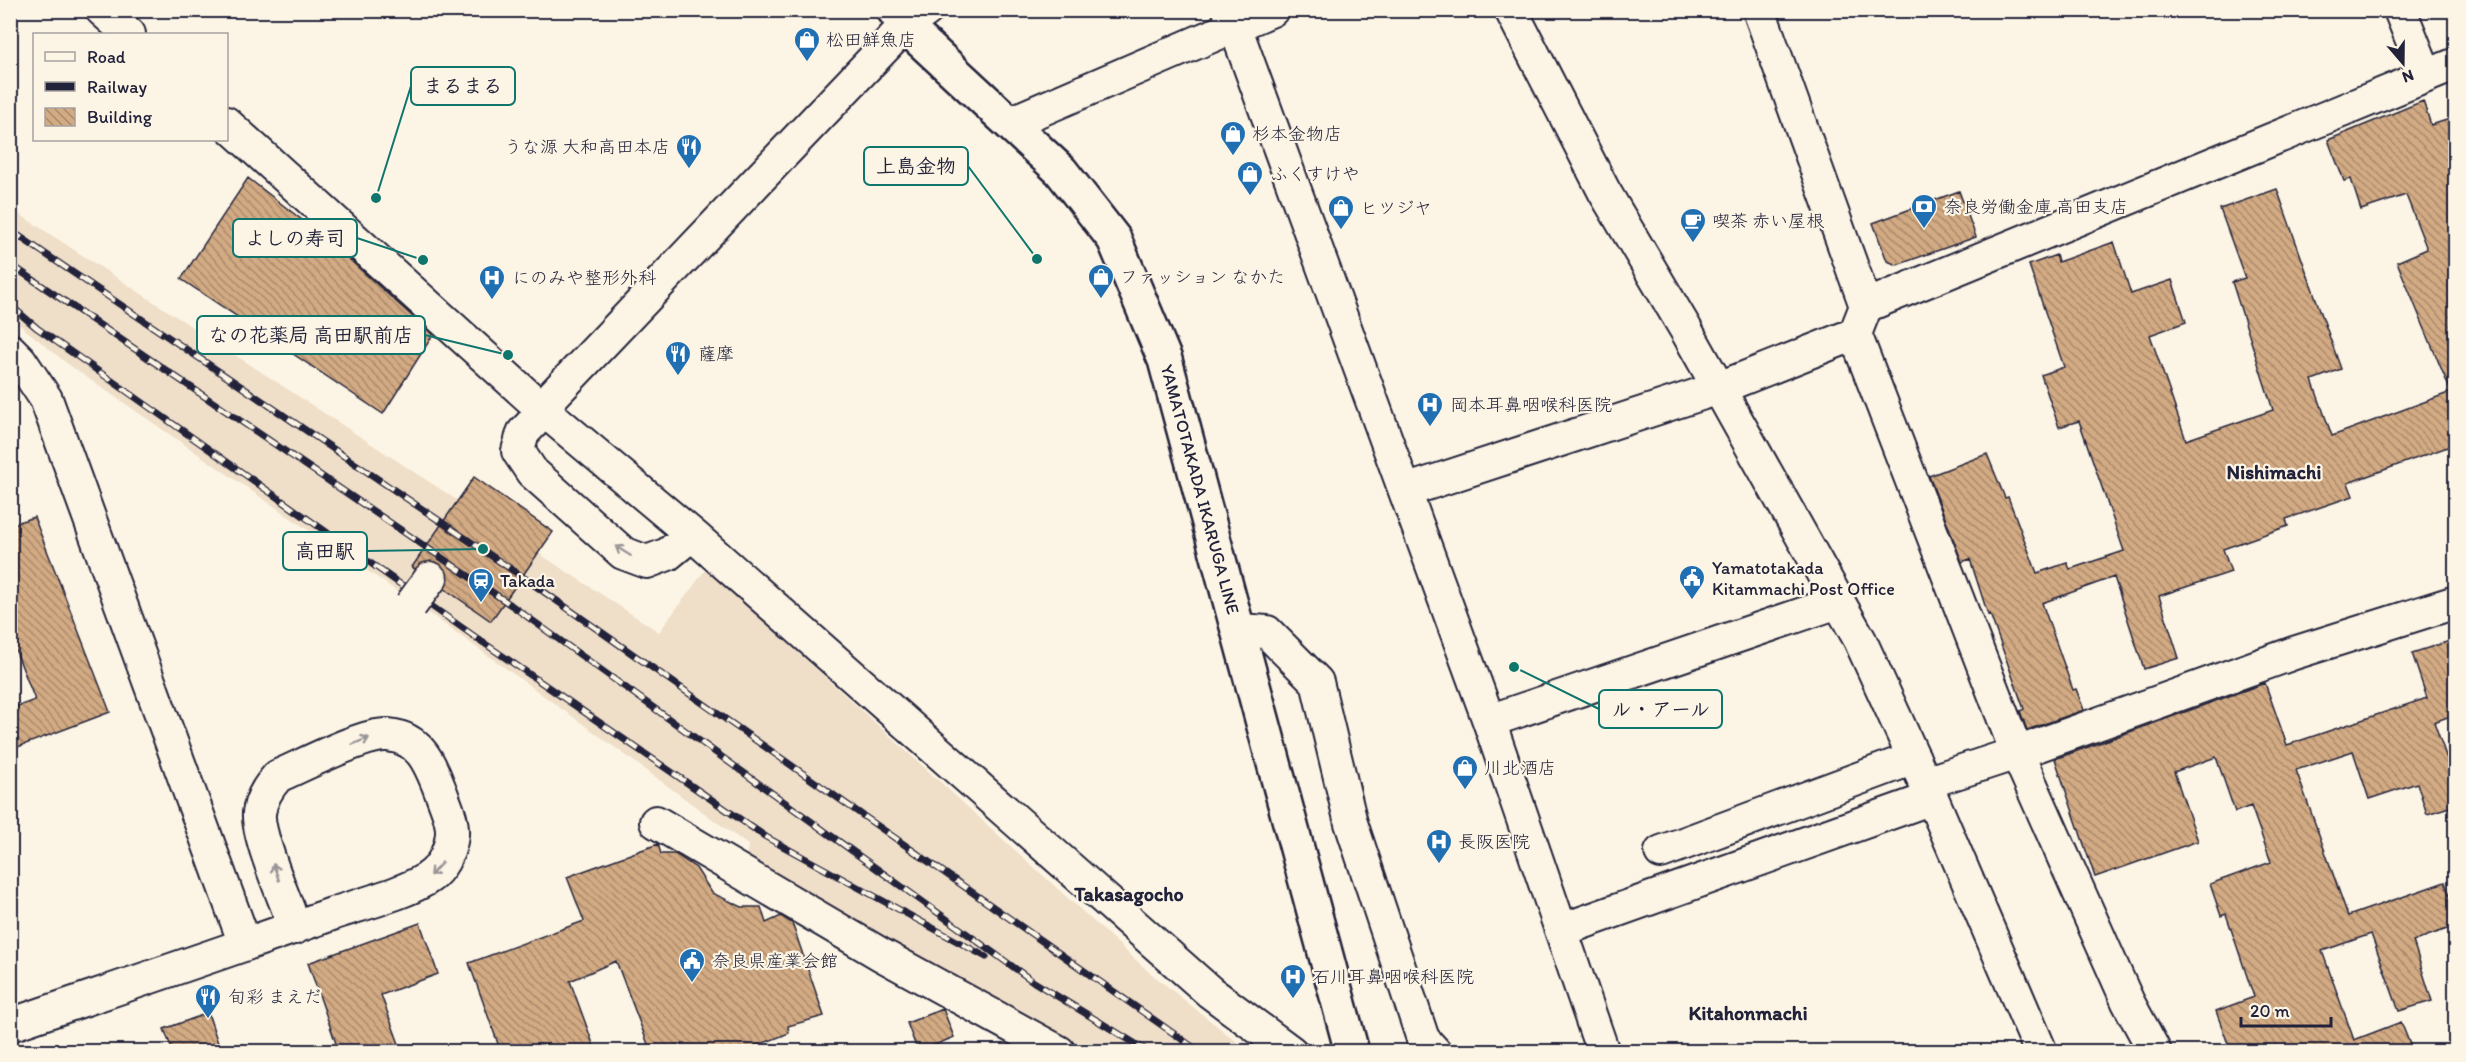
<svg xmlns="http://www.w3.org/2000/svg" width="2466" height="1062" viewBox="0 0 2466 1062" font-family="Itim,'Klee One',sans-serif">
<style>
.built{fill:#efdec8}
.building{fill:url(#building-back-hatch);stroke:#22223b;stroke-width:1.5}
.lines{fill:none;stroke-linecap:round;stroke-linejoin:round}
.minor-casing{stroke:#22223b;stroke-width:36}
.major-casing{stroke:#22223b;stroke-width:38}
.minor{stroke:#fcf5e5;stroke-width:32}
.major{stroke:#fcf5e5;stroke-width:33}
.rail-casing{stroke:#22223b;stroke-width:7}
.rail{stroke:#fcf5e5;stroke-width:4.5;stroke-dasharray:14;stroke-linecap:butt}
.minor-bridge-casing{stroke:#22223b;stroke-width:36;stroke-linecap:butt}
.minor-bridge{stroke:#fcf5e5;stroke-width:32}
.oneway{stroke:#9a9698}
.labels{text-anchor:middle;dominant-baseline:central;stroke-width:4.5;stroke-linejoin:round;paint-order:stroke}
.poi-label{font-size:18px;fill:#22223b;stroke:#fcf5e5;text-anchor:start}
.street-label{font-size:18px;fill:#22223b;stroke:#fcf5e5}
.neighbourhood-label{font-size:20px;font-weight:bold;fill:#22223b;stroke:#fcf5e5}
.leader{fill:none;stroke:#0f766e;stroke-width:2}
.callout-dot{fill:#0f766e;stroke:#fcf5e5;stroke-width:2}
.callout{fill:#fcf5e5;stroke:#0f766e;stroke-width:2}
.callout-label{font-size:20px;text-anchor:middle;font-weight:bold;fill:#22223b}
</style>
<defs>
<pattern id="building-back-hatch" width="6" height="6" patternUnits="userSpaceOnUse" patternTransform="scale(1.5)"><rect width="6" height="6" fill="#d2aa83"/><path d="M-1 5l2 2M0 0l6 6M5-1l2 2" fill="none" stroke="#aa8a6c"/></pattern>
</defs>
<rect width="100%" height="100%" fill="#fcf5e5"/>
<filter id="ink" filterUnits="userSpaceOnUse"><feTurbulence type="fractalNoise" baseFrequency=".0167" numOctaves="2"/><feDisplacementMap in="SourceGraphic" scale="12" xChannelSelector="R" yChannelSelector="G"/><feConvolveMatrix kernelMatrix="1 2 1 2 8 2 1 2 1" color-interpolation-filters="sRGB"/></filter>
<g filter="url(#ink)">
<!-- built -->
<path class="built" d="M 10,208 L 659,632 L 706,569 L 1148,971 L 1248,1051 L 1078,1051 L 746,858 L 748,845 L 598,735 L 433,616 L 69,365 L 11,318 Z"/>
<!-- building -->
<path class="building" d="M 2423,101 L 2431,125 L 2456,117 L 2456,444 L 2348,483 L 2353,496 L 2286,519 L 2288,526 L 2223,549 L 2231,572 L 2159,596 L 2179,658 L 2144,669 L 2114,577 L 2042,603 L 2073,690 L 2076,689 L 2084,710 L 2027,730 L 2020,711 L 2024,709 L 1990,614 L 1988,615 L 1970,559 L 1962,562 L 1929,476 L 1987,454 L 2005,498 L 2008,497 L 2037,573 L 2067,563 L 2070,569 L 2124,551 L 2079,421 L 2059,427 L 2041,375 L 2064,367 L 2029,265 L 2056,255 L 2058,262 L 2114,242 L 2131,294 L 2172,280 L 2186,322 L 2150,335 L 2186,440 L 2273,410 L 2232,282 L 2245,278 L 2220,209 L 2277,189 L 2341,369 L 2312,380 L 2332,436 L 2451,392 L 2397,262 L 2427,249 L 2406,195 L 2361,210 L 2351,179 L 2344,181 L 2328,140 Z
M 248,178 L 328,240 L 433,335 L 383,414 L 181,279 Z
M 1959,191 L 1976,237 L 1897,265 L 1887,261 L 1873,223 Z
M 474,477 L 553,532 L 491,621 L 445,589 L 448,580 L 447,572 L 440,564 L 431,561 L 422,563 L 415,569 L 412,567 Z
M 34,517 L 110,712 L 10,750 L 10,709 L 35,700 L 10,636 L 10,525 Z
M 2456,639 L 2456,714 L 2434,722 L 2456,784 L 2456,805 L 2427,814 L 2417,783 L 2369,799 L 2353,751 L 2296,770 L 2348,916 L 2445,882 L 2456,914 L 2456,926 L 2413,941 L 2432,1001 L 2399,1011 L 2371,934 L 2322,951 L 2354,1040 L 2401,1022 L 2413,1052 L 2231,1052 L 2216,1011 L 2254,997 L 2226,914 L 2221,916 L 2210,884 L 2271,862 L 2251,806 L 2235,812 L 2216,757 L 2174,772 L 2198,841 L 2095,877 L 2055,759 L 2265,683 L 2287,745 L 2427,698 L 2412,653 Z
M 658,844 L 661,854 L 675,854 L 696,868 L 712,893 L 742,907 L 761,907 L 766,923 L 781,916 L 792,923 L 824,1016 L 788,1026 L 789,1033 L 741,1052 L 651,1052 L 616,961 L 570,981 L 596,1052 L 501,1052 L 469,963 L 584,921 L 567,877 Z
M 420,923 L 438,974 L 381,995 L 402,1052 L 339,1052 L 308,963 Z
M 943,1009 L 954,1037 L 918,1052 L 907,1023 Z
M 208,1013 L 221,1052 L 173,1052 L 164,1029 Z"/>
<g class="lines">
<defs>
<path id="minor" d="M 102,10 L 129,34
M 1229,10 L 1489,721 L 1603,1052
M 1511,10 L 1604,191 L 1685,328 L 1860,640 L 1932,798 L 2041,1052
M 2400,10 L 2426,75
M 226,123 L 541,408 L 905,26 L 927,10
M 1010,123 L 1272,10
M 1866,306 L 2456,64
M 1855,334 L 2017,753 L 2128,1002 L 2155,1052
M 10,350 L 20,360 L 46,399 L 245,944
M 541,408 L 695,537 L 1210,992 L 1291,1052
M 545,410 L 523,433 L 518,451 L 532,472 L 623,553 L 647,562 L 668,554 L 691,535
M 1405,491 L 1719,388 L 1855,334 L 1866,306 L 1759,10
M 1240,630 L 1267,632 L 1317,682 L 1351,823 L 1423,1039 L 1435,1052
M 1489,721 L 1838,602
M 1925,783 L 2017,753 L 2294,653 L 2456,602
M 656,822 L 882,955 L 1059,1052
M 1661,852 L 1914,758
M 1562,930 L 1932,798
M 10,1025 C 118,988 225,952 332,914 C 358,905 414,891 433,874 C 444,864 451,848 452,834 C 453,820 446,807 442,795 C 431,767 422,738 388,735 C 364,733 302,766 278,776 C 268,787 261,798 259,813 C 257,837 286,901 295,928"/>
<g id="major">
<path id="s1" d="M 894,10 L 905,26 L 1061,171 L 1114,239 L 1165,360 L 1352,1052"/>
</g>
</defs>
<!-- minor casing -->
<use href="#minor" class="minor-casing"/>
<!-- major casing -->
<use href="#major" class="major-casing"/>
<!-- minor -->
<use href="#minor" class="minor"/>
<!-- major -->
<use href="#major" class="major"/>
<defs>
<path id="rail" d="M 10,230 L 530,582 L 1200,1052
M 10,264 L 511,605 L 1034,982 L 1149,1052
M 10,305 L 37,328 L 481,641 L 766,837 L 986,957"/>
</defs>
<!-- rail casing -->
<use href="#rail" class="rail-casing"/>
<!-- rail -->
<use href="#rail" class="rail"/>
<defs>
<path id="minor-bridge" d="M 411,605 L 430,579"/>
</defs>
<!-- minor-bridge casing -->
<use href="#minor-bridge" class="minor-bridge-casing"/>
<!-- minor-bridge -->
<use href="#minor-bridge" class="minor-bridge"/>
</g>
<!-- one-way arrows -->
<defs><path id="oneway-shaft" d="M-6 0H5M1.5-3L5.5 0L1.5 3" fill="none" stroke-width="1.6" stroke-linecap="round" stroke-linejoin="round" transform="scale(1.5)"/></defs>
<g class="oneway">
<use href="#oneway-shaft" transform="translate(623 551) rotate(-148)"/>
<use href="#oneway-shaft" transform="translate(361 741) rotate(-22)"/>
<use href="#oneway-shaft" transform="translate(436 869) rotate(133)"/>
<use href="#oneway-shaft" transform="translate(276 872) rotate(-109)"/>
</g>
</g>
<!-- icons -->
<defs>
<symbol id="shop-pin" viewBox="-11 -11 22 30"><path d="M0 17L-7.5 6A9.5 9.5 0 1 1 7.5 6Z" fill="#1f6fb2" stroke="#fcf5e5"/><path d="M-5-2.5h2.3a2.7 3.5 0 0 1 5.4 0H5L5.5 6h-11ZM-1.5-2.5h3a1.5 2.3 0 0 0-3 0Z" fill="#fff"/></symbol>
<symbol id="restaurant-pin" viewBox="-11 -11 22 30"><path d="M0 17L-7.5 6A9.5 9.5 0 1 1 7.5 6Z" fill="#1f6fb2" stroke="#fcf5e5"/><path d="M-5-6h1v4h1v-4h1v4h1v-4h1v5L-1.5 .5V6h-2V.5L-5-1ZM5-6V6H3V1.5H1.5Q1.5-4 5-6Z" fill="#fff"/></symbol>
<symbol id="bank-pin" viewBox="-11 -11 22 30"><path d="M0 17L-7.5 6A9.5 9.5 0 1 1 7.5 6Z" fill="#1f6fb2" stroke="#fcf5e5"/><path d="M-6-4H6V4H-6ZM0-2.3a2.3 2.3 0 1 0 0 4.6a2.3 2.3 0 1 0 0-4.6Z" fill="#fff"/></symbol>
<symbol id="cafe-pin" viewBox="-11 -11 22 30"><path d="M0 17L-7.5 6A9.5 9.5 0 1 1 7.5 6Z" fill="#1f6fb2" stroke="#fcf5e5"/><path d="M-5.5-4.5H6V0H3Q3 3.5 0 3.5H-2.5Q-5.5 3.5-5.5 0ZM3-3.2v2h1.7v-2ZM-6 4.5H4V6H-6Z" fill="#fff"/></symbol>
<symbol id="hospital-pin" viewBox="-11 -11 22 30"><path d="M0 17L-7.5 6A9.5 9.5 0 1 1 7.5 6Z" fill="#1f6fb2" stroke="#fcf5e5"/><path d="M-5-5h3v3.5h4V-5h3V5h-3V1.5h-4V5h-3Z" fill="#fff"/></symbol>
<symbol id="civic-pin" viewBox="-11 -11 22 30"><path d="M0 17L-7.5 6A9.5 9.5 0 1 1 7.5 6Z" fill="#1f6fb2" stroke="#fcf5e5"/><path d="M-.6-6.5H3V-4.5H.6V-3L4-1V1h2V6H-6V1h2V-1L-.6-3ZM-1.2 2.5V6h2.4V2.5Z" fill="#fff"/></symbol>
<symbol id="station-pin" viewBox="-11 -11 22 30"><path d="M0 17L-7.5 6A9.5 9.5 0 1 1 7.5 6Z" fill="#1f6fb2" stroke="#fcf5e5"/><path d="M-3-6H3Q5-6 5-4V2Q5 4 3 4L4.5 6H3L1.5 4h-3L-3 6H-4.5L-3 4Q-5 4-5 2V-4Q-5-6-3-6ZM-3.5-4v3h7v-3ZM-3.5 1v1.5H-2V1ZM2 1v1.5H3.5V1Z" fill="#fff"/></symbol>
</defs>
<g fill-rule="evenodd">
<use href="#shop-pin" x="792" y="25" width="30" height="40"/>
<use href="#shop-pin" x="1218" y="119" width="30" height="40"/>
<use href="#restaurant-pin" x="674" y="132" width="30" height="40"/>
<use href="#shop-pin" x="1235" y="159" width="30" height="40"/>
<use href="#bank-pin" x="1909" y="192" width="30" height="40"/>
<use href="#shop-pin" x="1326" y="193" width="30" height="40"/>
<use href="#cafe-pin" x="1678" y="206" width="30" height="40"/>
<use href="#shop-pin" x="1086" y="262" width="30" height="40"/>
<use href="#hospital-pin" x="477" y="263" width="30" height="40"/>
<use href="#restaurant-pin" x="663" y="339" width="30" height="40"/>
<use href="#hospital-pin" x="1415" y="390" width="30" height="40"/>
<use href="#civic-pin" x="1677" y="563" width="30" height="40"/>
<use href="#station-pin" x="466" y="566" width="30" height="40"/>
<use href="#shop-pin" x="1450" y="753" width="30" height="40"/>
<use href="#hospital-pin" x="1424" y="827" width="30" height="40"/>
<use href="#civic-pin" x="677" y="946" width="30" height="40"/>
<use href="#hospital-pin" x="1278" y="962" width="30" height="40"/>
<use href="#restaurant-pin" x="193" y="982" width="30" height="40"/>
</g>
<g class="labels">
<!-- poi labels -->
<g class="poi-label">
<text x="826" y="40">松田鮮魚店</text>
<text x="1252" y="134">杉本金物店</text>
<text x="670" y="147" text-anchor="end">うな源 大和高田本店</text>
<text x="1270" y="174">ふくすけや</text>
<text x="1944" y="207">奈良労働金庫 高田支店</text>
<text x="1360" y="208">ヒツジヤ</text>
<text x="1712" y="221">喫茶 赤い屋根</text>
<text x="1120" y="277">ファッション なかた</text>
<text x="512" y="278">にのみや整形外科</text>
<text x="698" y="354">薩摩</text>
<text x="1450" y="405">岡本耳鼻咽喉科医院</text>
<text x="1712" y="568">Yamatotakada<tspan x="1712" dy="21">Kitammachi Post Office</tspan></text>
<text x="500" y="581">Takada</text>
<text x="1484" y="768">川北酒店</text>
<text x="1458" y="842">長阪医院</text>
<text x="712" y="961">奈良県産業会館</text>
<text x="1312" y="977">石川耳鼻咽喉科医院</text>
<text x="228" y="997">旬彩 まえだ</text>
</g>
<!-- street labels -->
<g class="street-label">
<text stroke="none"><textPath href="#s1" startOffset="584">YAMATOTAKADA IKARUGA LINE</textPath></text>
</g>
<!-- neighbourhood labels -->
<g class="neighbourhood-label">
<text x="2274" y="472">Nishimachi</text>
<text x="1129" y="894">Takasagocho</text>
<text x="1748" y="1013">Kitahonmachi</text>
</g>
</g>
<!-- callouts -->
<path class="leader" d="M376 198L411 86M1037 259L968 166M423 260L357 238M508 355L425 335M483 549L367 551M1514 667L1599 709"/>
<g class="callout-dot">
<circle cx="376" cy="198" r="6"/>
<circle cx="1037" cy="259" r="6"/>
<circle cx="423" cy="260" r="6"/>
<circle cx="508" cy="355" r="6"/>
<circle cx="483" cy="549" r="6"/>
<circle cx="1514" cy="667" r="6"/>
</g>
<g class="callout">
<rect x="411" y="67" width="104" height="38" rx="6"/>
<rect x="864" y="147" width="104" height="38" rx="6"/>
<rect x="233" y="219" width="124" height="38" rx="6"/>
<rect x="197" y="316" width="228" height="38" rx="6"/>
<rect x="283" y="532" width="84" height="38" rx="6"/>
<rect x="1599" y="690" width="123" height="38" rx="6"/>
</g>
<g class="callout-label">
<text x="463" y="93">まるまる</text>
<text x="916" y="173">上島金物</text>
<text x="295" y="245">よしの寿司</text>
<text x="311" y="342">なの花薬局 高田駅前店</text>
<text x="325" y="558">高田駅</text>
<text x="1661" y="716">ル・アール</text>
</g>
<!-- margin -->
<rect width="2466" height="1062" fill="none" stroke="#fcf5e5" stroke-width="36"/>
<rect x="18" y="18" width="2430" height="1026" fill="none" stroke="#22223b" stroke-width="2" filter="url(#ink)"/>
<!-- legend -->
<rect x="33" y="33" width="195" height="108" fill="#fcf5e5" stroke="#a5a1a1" stroke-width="1.5"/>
<rect x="45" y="52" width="30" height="9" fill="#fcf5e5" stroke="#a5a1a1" stroke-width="1.5"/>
<text x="87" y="63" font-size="18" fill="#22223b">Road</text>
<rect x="45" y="82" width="30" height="9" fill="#22223b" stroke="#a5a1a1" stroke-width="1.5"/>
<text x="87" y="93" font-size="18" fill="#22223b">Railway</text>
<rect x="45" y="108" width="30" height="18" fill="url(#building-back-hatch)" stroke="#a5a1a1" stroke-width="1.5"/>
<text x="87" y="123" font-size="18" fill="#22223b">Building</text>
<!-- north arrow -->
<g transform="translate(2403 63) rotate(160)" stroke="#fcf5e5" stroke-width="4.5" paint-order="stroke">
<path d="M0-4.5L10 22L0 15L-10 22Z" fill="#22223b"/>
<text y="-9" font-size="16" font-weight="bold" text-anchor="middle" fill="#22223b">N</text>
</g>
<!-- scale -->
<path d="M2241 1017v9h90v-9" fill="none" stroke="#22223b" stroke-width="3"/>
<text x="2250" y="1017" font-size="18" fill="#22223b" stroke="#fcf5e5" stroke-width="4.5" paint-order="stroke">20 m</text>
</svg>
